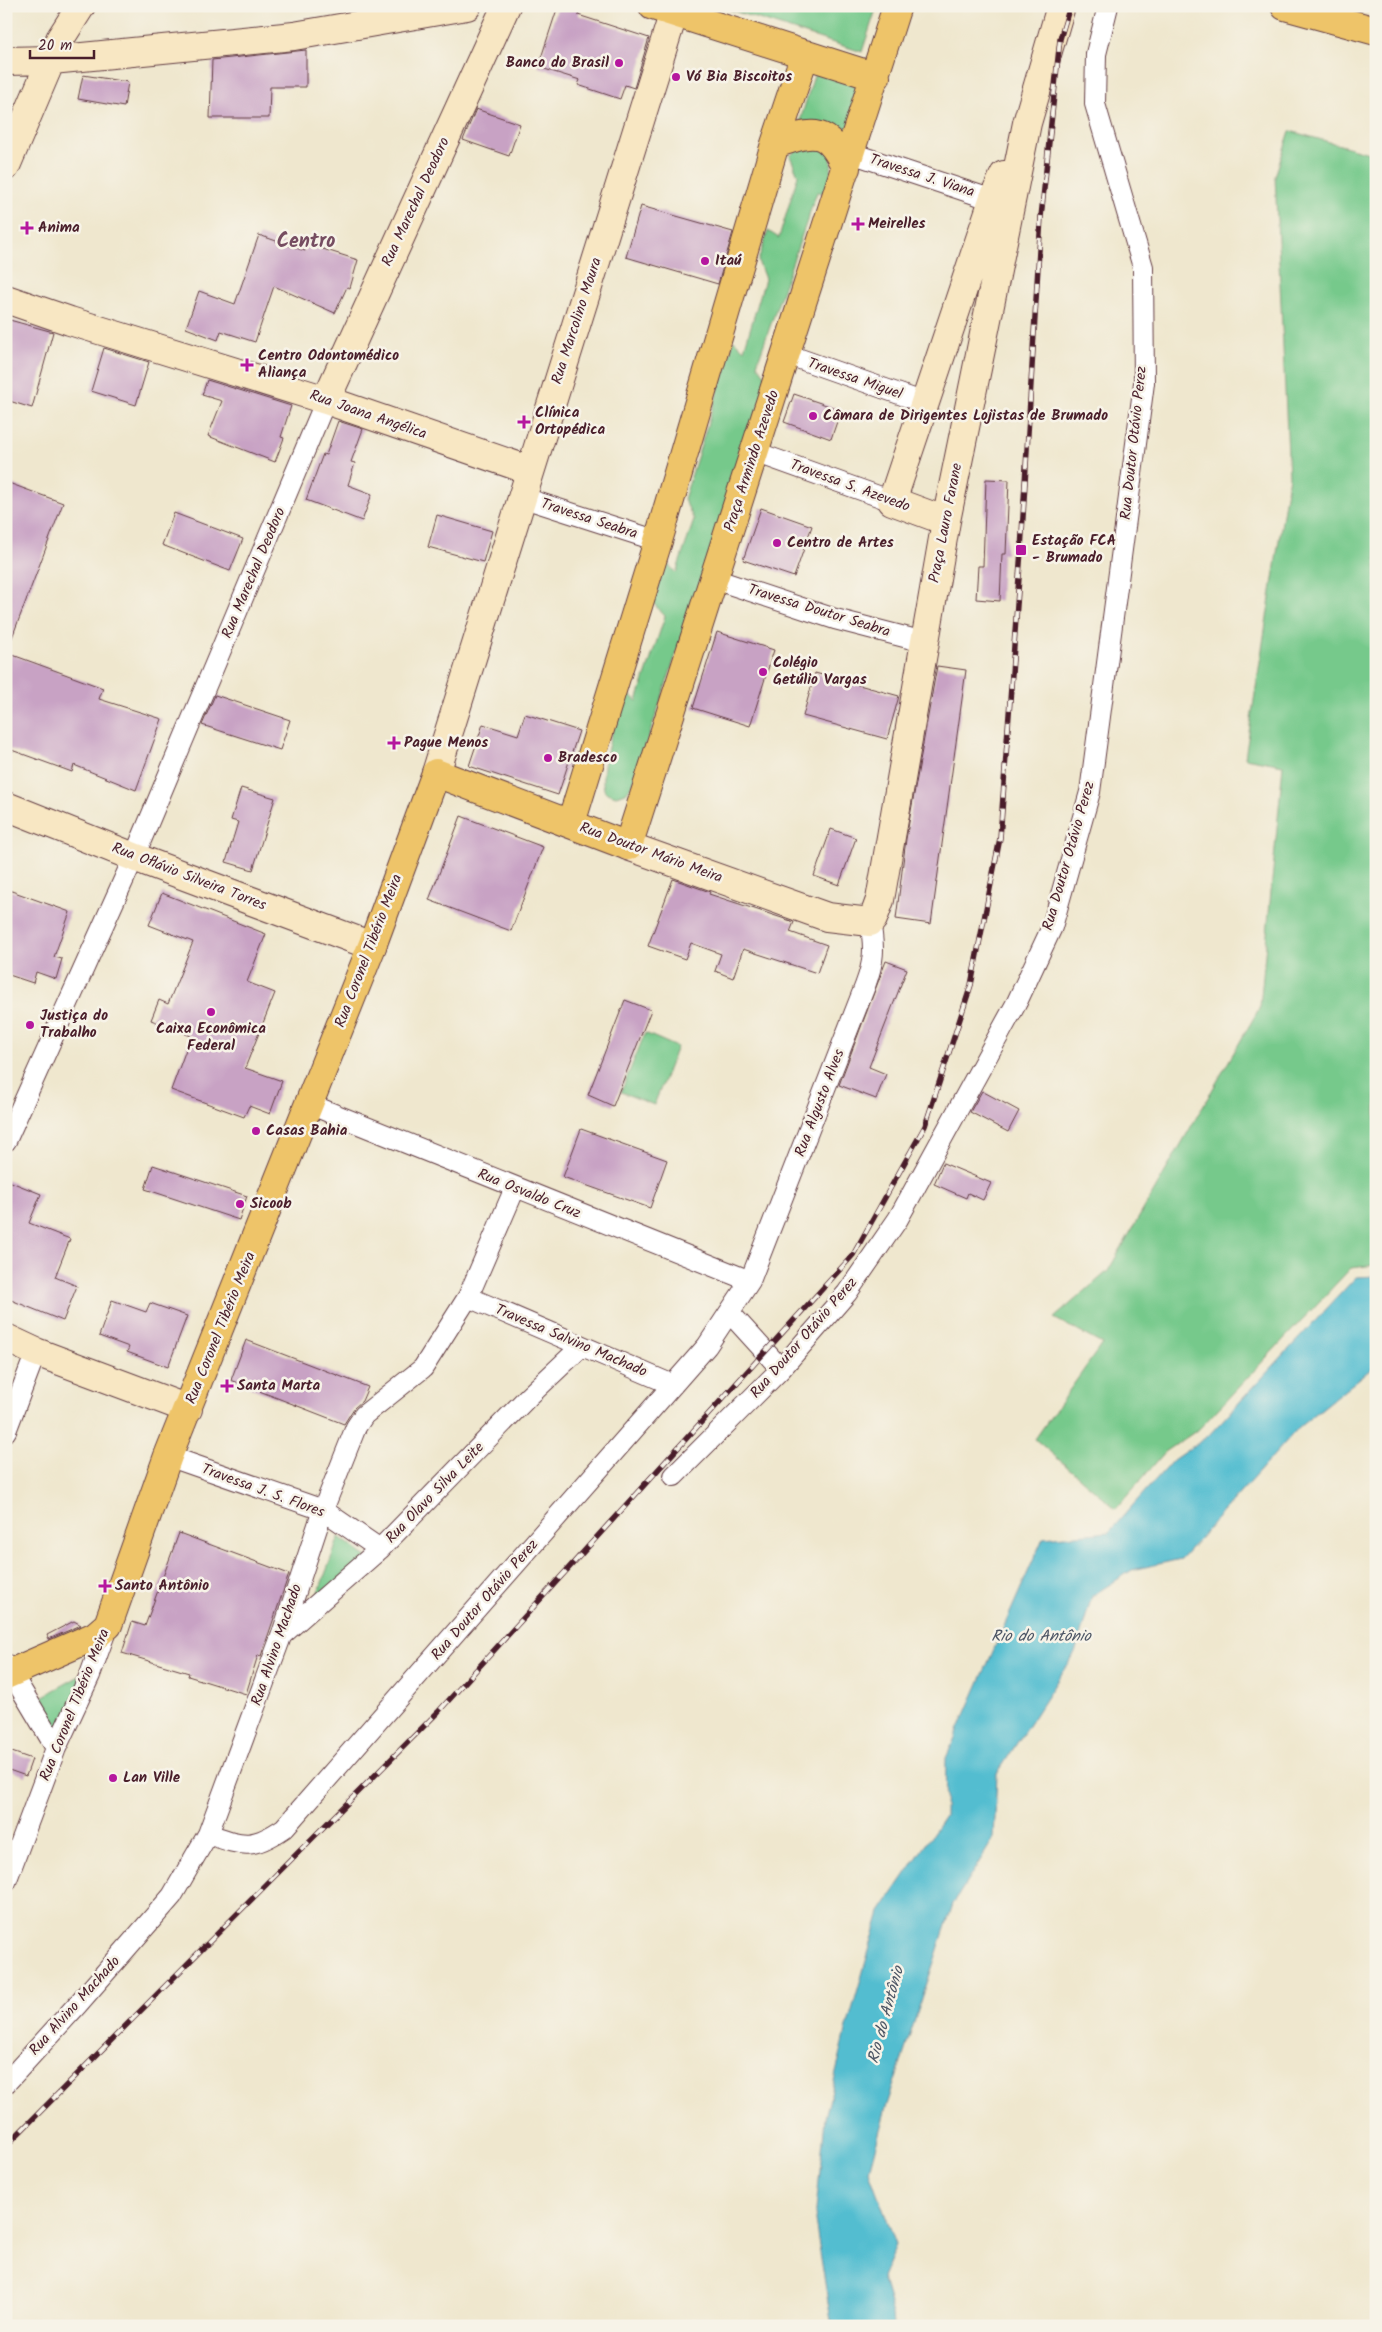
<svg xmlns="http://www.w3.org/2000/svg" width="1382" height="2332" viewBox="0 0 1382 2332" font-family="Kalam,sans-serif">
<style>
.green{fill:#76c98b;stroke:#60745b}
.water{fill:#53bdd0;stroke:#4e6e7e}
.building{fill:#c8a2c4}
.lines{fill:none;stroke-linecap:round;stroke-linejoin:round}
.street-casing{stroke:#633d43;stroke-width:22}
.secondary-casing{stroke:#633d43;stroke-width:30}
.primary-casing{stroke:#633d43;stroke-width:30}
.street{stroke:#fff;stroke-width:20}
.secondary{stroke:#f8e7c3;stroke-width:28}
.primary{stroke:#eec469;stroke-width:28}
.rail-casing{stroke:#4a1f2b;stroke-width:5.5}
.rail{stroke:#f7f3e8;stroke-width:4;stroke-dasharray:11;stroke-linecap:butt}
.poi-dot{fill:#b5179e;stroke:#f7f3e8;stroke-width:2}
.labels{text-anchor:middle;dominant-baseline:central;stroke-width:5;stroke-linejoin:round;paint-order:stroke}
.poi-label{font-size:15px;font-weight:bold;fill:#4a1f2b;stroke:#f7f3e8;text-anchor:start}
.street-label{font-size:15px;fill:#4a1f2b;stroke:#f7f3e8}
.water-label{font-size:16px;font-style:italic;fill:#4d5665;stroke:#f7f3e8}
.district-label{font-size:20px;font-weight:bold;fill:#764d61;stroke:#f7f3e8}
</style>
<rect width="100%" height="100%" fill="#f7f3e8"/>
<filter id="ink" filterUnits="userSpaceOnUse"><feTurbulence type="fractalNoise" baseFrequency=".02" numOctaves="2"/><feDisplacementMap in="SourceGraphic" scale="10" xChannelSelector="R" yChannelSelector="G"/><feConvolveMatrix kernelMatrix="1 2 1 2 8 2 1 2 1" color-interpolation-filters="sRGB"/></filter>
<filter id="wash" filterUnits="userSpaceOnUse"><feTurbulence type="fractalNoise" baseFrequency=".0096" numOctaves="4" result="noise"/><feDisplacementMap in="SourceGraphic" scale="20" xChannelSelector="R" yChannelSelector="G"/><feGaussianBlur stdDeviation="1.12" result="paint"/><feColorMatrix in="noise" values="0 0 0 0 0 0 0 0 0 0 0 0 0 0 0 0 0 1.4 0 .05"/><feComposite in="paint" operator="in"/></filter>
<g filter="url(#wash)">
<rect width="100%" height="100%" fill="#efe7ce"/>
<!-- green -->
<path class="green" d="M 718,6 L 877,6 L 862,52 Z
M 816,69 L 862,84 L 846,137 C 831,125 819,123 800,121 Z
M 1290,131 L 1376,155 L 1376,1265 L 1351,1268 L 1199,1429 L 1165,1452 L 1116,1509 L 1035,1439 L 1102,1344 L 1054,1318 L 1108,1271 L 1260,1007 L 1283,765 L 1245,758 L 1289,476 L 1275,176 Z
M 805,141 L 832,153 L 830,194 L 817,192 L 757,364 L 768,379 L 633,784 L 626,793 L 616,796 L 605,792 C 596,770 618,717 626,692 L 637,701 L 665,616 L 653,603 L 665,561 L 676,573 L 694,520 L 684,499 L 734,340 L 744,350 L 765,279 L 758,261 L 768,231 L 779,238 L 798,175 L 790,156 Z
M 645,1033 L 677,1047 L 654,1105 L 621,1092 Z
M 339,1537 L 376,1564 L 308,1620 Z
M 87,1672 L 60,1743 L 36,1700 Z"/>
<!-- water -->
<path class="water" d="M 1376,1276 L 1376,1365 L 1299,1427 L 1181,1559 L 1132,1570 L 1092,1596 L 1075,1653 L 997,1774 L 994,1838 L 953,1904 L 885,2111 L 869,2171 L 896,2245 L 882,2278 L 893,2314 L 894,2326 L 832,2326 L 815,2221 L 825,2119 L 846,2031 L 880,1912 L 945,1816 L 946,1758 L 1043,1538 L 1109,1532 L 1173,1460 L 1208,1436 L 1356,1277 Z"/>
<g id="blocks">
<!-- building -->
<path class="building" d="M 558,6 L 569,6 L 580,10 L 578,15 L 649,38 L 634,88 L 625,85 L 620,99 L 578,85 L 580,80 L 538,67 Z
M 306,50 L 306,87 L 270,87 L 269,118 L 210,118 L 212,60 Z
M 83,75 L 128,82 L 124,107 L 78,99 Z
M 476,109 L 520,124 L 509,156 L 463,140 Z
M 641,206 L 733,232 L 718,284 L 626,257 Z
M 259,235 L 305,251 L 307,244 L 358,260 L 350,288 L 347,287 L 335,313 L 274,286 L 255,342 L 221,331 L 218,340 L 186,328 L 199,291 L 235,304 Z
M 6,319 L 53,332 L 32,408 L 6,400 Z
M 104,348 L 149,362 L 136,405 L 91,391 Z
M 207,380 L 291,406 L 281,437 L 284,438 L 275,462 L 208,436 L 222,401 L 202,395 Z
M 794,394 L 841,410 L 831,439 L 784,422 Z
M 338,421 L 363,429 L 351,462 L 355,463 L 348,485 L 372,494 L 362,521 L 306,500 L 323,454 L 326,455 Z
M 986,479 L 1009,480 L 1006,554 L 1002,554 L 1000,601 L 976,599 L 978,566 L 983,566 Z
M 6,482 L 63,503 L 8,648 L 6,648 Z
M 761,508 L 812,526 L 794,577 L 743,560 Z
M 174,513 L 243,539 L 230,571 L 162,545 Z
M 437,515 L 492,531 L 483,562 L 428,547 Z
M 717,632 L 774,650 L 750,726 L 693,708 Z
M 10,654 L 103,688 L 99,699 L 162,719 L 136,790 L 74,765 L 72,772 L 6,748 L 6,664 Z
M 937,666 L 966,670 L 931,924 L 896,919 L 906,839 Z
M 815,673 L 899,696 L 887,739 L 803,716 Z
M 215,695 L 290,720 L 280,750 L 202,725 Z
M 525,714 L 579,731 L 558,795 L 469,766 L 483,724 L 518,735 Z
M 241,788 L 275,798 L 253,870 L 226,862 L 238,822 L 231,820 Z
M 461,816 L 543,847 L 511,931 L 429,900 Z
M 831,829 L 856,838 L 839,885 L 814,876 Z
M 673,879 L 710,892 L 709,894 L 794,922 L 790,932 L 827,945 L 817,973 L 743,949 L 733,978 L 715,971 L 721,954 L 691,943 L 685,959 L 648,946 Z
M 6,889 L 70,912 L 54,957 L 62,959 L 56,979 L 36,972 L 33,983 L 6,974 Z
M 162,893 L 266,934 L 247,982 L 275,993 L 245,1068 L 282,1081 L 270,1114 L 249,1106 L 244,1117 L 171,1090 L 191,1036 L 151,1020 L 159,1000 L 168,1004 L 193,942 L 149,925 Z
M 886,961 L 907,969 L 869,1067 L 886,1074 L 876,1099 L 839,1085 Z
M 625,1000 L 651,1010 L 613,1106 L 588,1095 Z
M 982,1091 L 1019,1111 L 1008,1132 L 970,1112 Z
M 581,1129 L 667,1160 L 650,1208 L 563,1177 Z
M 943,1163 L 991,1183 L 983,1200 L 968,1193 L 966,1198 L 934,1184 Z
M 153,1165 L 247,1196 L 239,1220 L 145,1189 Z
M 6,1180 L 41,1194 L 29,1223 L 70,1239 L 55,1277 L 77,1286 L 63,1321 L 6,1298 Z
M 112,1300 L 146,1312 L 150,1303 L 187,1316 L 168,1367 L 127,1352 L 129,1347 L 99,1336 Z
M 246,1340 L 368,1387 L 362,1401 L 354,1408 L 344,1424 L 231,1380 Z
M 179,1533 L 289,1574 L 261,1656 L 258,1655 L 246,1694 L 188,1676 L 189,1673 L 122,1653 L 132,1622 L 145,1626 Z
M 74,1621 L 81,1625 L 49,1639 L 47,1635 Z
M 6,1750 L 32,1759 L 26,1776 L 6,1769 Z"/>
</g>
</g>
<g filter="url(#ink)">
<use href="#blocks" fill-opacity="0" stroke="#633d43" stroke-width="1"/>
<g class="lines">
<defs>
<path id="street" d="M 851,153 L 993,200
M 786,354 L 925,403
M 755,452 L 892,501
M 521,497 L 658,541
M 714,579 L 835,619 L 924,642
M 309,1104 L 750,1281
M 6,1141 L 134,857 L 326,400
M 468,1297 L 673,1385
M 730,1313 L 781,1369
M 6,1431 L 36,1352
M 168,1456 L 323,1510 L 380,1549
M 674,1476 L 781,1369 L 847,1293 L 898,1219 L 1017,1002 L 1052,927 L 1090,792 L 1144,383 L 1143,267 L 1095,104 L 1096,54 L 1108,6
M 283,1634 L 380,1549 L 529,1396 L 582,1346
M 6,1664 L 56,1748
M 208,1834 C 243,1846 252,1850 284,1828 L 707,1346 L 750,1281 L 865,986 C 874,962 875,948 870,922
M 6,1882 L 56,1748 L 90,1675 L 108,1625
M 6,2083 L 78,2004 L 172,1896 L 208,1834 L 282,1634 L 323,1510 L 356,1427 L 364,1415 L 423,1368 L 468,1297 L 515,1188"/>
<path id="secondary" d="M 6,61 L 52,60 L 294,36 L 467,6
M 6,166 L 60,39 L 81,6
M 6,299 L 70,321 L 326,400 L 529,470
M 326,400 L 506,6
M 946,521 L 892,501 L 993,200 L 1004,175
M 436,773 L 674,12
M 6,806 L 134,857 L 372,946
M 628,846 L 827,917 L 870,922 L 873,919 L 880,900 L 946,521 L 1027,123 L 1061,6
M 6,1338 L 36,1352 L 188,1409"/>
<path id="primary" d="M 653,6 L 876,77
M 1285,6 L 1376,31
M 775,144 C 814,131 827,126 846,168
M 571,823 L 658,541 L 775,144 L 805,54
M 6,1675 L 95,1636 L 108,1625 L 168,1456 L 372,946 L 436,773 L 628,846 L 897,6"/>
</defs>
<!-- street casing -->
<use href="#street" class="street-casing"/>
<!-- secondary casing -->
<use href="#secondary" class="secondary-casing"/>
<!-- primary casing -->
<use href="#primary" class="primary-casing"/>
<!-- street -->
<use href="#street" class="street"/>
<!-- secondary -->
<use href="#secondary" class="secondary"/>
<!-- primary -->
<use href="#primary" class="primary"/>
<defs>
<path id="rail" d="M 6,2146 L 438,1712 L 853,1255 L 925,1126 L 971,985 L 1000,838 L 1021,550 L 1041,217 L 1060,39 L 1070,6"/>
</defs>
<!-- rail casing -->
<use href="#rail" class="rail-casing"/>
<!-- rail -->
<use href="#rail" class="rail"/>
</g>
</g>
<!-- markers -->
<g class="poi-dot">
<circle cx="619" cy="63" r="5"/>
<circle cx="676" cy="77" r="5"/>
<path d="M855.5 216.5h5v5h5v5h-5v5h-5v-5h-5v-5h5z"/>
<path d="M24.5 220.5h5v5h5v5h-5v5h-5v-5h-5v-5h5z"/>
<circle cx="705" cy="261" r="5"/>
<path d="M244.5 357.5h5v5h5v5h-5v5h-5v-5h-5v-5h5z"/>
<circle cx="813" cy="416" r="5"/>
<path d="M521.5 414.5h5v5h5v5h-5v5h-5v-5h-5v-5h5z"/>
<circle cx="777" cy="543" r="5"/>
<rect x="1015" y="544" width="12" height="12" rx="2.5"/>
<circle cx="763" cy="672" r="5"/>
<path d="M391.5 735.5h5v5h5v5h-5v5h-5v-5h-5v-5h5z"/>
<circle cx="548" cy="758" r="5"/>
<circle cx="211" cy="1012" r="5"/>
<circle cx="30" cy="1025" r="5"/>
<circle cx="256" cy="1131" r="5"/>
<circle cx="240" cy="1204" r="5"/>
<path d="M224.5 1378.5h5v5h5v5h-5v5h-5v-5h-5v-5h5z"/>
<path d="M102.5 1578.5h5v5h5v5h-5v5h-5v-5h-5v-5h5z"/>
<circle cx="113" cy="1778" r="5"/>
</g>
<g class="labels">
<!-- poi labels -->
<g class="poi-label">
<text x="609" y="63" text-anchor="end">Banco do Brasil</text>
<text x="686" y="77">Vó Bia Biscoitos</text>
<text x="868" y="224">Meirelles</text>
<text x="38" y="228">Anima</text>
<text x="715" y="261">Itaú</text>
<text x="258" y="356">Centro Odontomédico<tspan x="258" dy="17">Aliança</tspan></text>
<text x="535" y="413">Clínica<tspan x="535" dy="17">Ortopédica</tspan></text>
<text x="823" y="416">Câmara de Dirigentes Lojistas de Brumado</text>
<text x="1032" y="541">Estação FCA<tspan x="1032" dy="17">- Brumado</tspan></text>
<text x="787" y="543">Centro de Artes</text>
<text x="773" y="663">Colégio<tspan x="773" dy="17">Getúlio Vargas</tspan></text>
<text x="404" y="743">Pague Menos</text>
<text x="558" y="758">Bradesco</text>
<text x="40" y="1016">Justiça do<tspan x="40" dy="17">Trabalho</tspan></text>
<text x="211" y="1029" text-anchor="middle">Caixa Econômica<tspan x="211" dy="17">Federal</tspan></text>
<text x="266" y="1131">Casas Bahia</text>
<text x="250" y="1204">Sicoob</text>
<text x="237" y="1386">Santa Marta</text>
<text x="115" y="1586">Santo Antônio</text>
<text x="123" y="1778">Lan Ville</text>
</g>
<!-- street labels -->
<g class="street-label">
<text transform="translate(922 176) rotate(18)">Travessa J. Viana</text>
<text transform="translate(416 202) rotate(-65)">Rua Marechal Deodoro</text>
<text transform="translate(577 321) rotate(-72)">Rua Marcolino Moura</text>
<text transform="translate(855 379) rotate(19)">Travessa Miguel</text>
<text transform="translate(368 415) rotate(19)">Rua Joana Angélica</text>
<text transform="translate(1134 443) rotate(-84)">Rua Doutor Otávio Perez</text>
<text transform="translate(752 461) rotate(-72)">Praça Armindo Azevedo</text>
<text transform="translate(850 486) rotate(20)">Travessa S. Azevedo</text>
<text transform="translate(589 519) rotate(18)">Travessa Seabra</text>
<text transform="translate(946 523) rotate(-79)">Praça Lauro Farane</text>
<text transform="translate(254 573) rotate(-67)">Rua Marechal Deodoro</text>
<text transform="translate(819 611) rotate(17)">Travessa Doutor Seabra</text>
<text transform="translate(651 853) rotate(20)">Rua Doutor Mário Meira</text>
<text transform="translate(1069 856) rotate(-74)">Rua Doutor Otávio Perez</text>
<text transform="translate(189 877) rotate(21)">Rua Oflávio Silveira Torres</text>
<text transform="translate(369 951) rotate(-69)">Rua Coronel Tibério Meira</text>
<text transform="translate(820 1103) rotate(-69)">Rua Algusto Alves</text>
<text transform="translate(529 1194) rotate(22)">Rua Osvaldo Cruz</text>
<text transform="translate(221 1328) rotate(-68)">Rua Coronel Tibério Meira</text>
<text transform="translate(804 1338) rotate(-49)">Rua Doutor Otávio Perez</text>
<text transform="translate(571 1341) rotate(23)">Travessa Salvino Machado</text>
<text transform="translate(263 1491) rotate(20)">Travessa J. S. Flores</text>
<text transform="translate(435 1493) rotate(-46)">Rua Olavo Silva Leite</text>
<text transform="translate(485 1600) rotate(-49)">Rua Doutor Otávio Perez</text>
<text transform="translate(277 1645) rotate(-71)">Rua Alvino Machado</text>
<text transform="translate(75 1705) rotate(-68)">Rua Coronel Tibério Meira</text>
<text transform="translate(75 2006) rotate(-48)">Rua Alvino Machado</text>
</g>
<!-- water labels -->
<g class="water-label">
<text x="1041" y="1636">Rio do Antônio</text>
<text transform="translate(886 2015) rotate(-75)">Rio do Antônio</text>
</g>
<!-- district labels -->
<g class="district-label">
<text x="306" y="242">Centro</text>
</g>
</g>
<!-- margin -->
<rect width="1382" height="2332" fill="none" stroke="#f7f3e8" stroke-width="25"/>
<!-- scale -->
<path d="M30 50v8h64v-8" fill="none" stroke="#4a1f2b" stroke-width="2.5"/>
<text x="38" y="50" font-size="15" fill="#4a1f2b" stroke="#f7f3e8" stroke-width="4" paint-order="stroke">20 m</text>
</svg>
